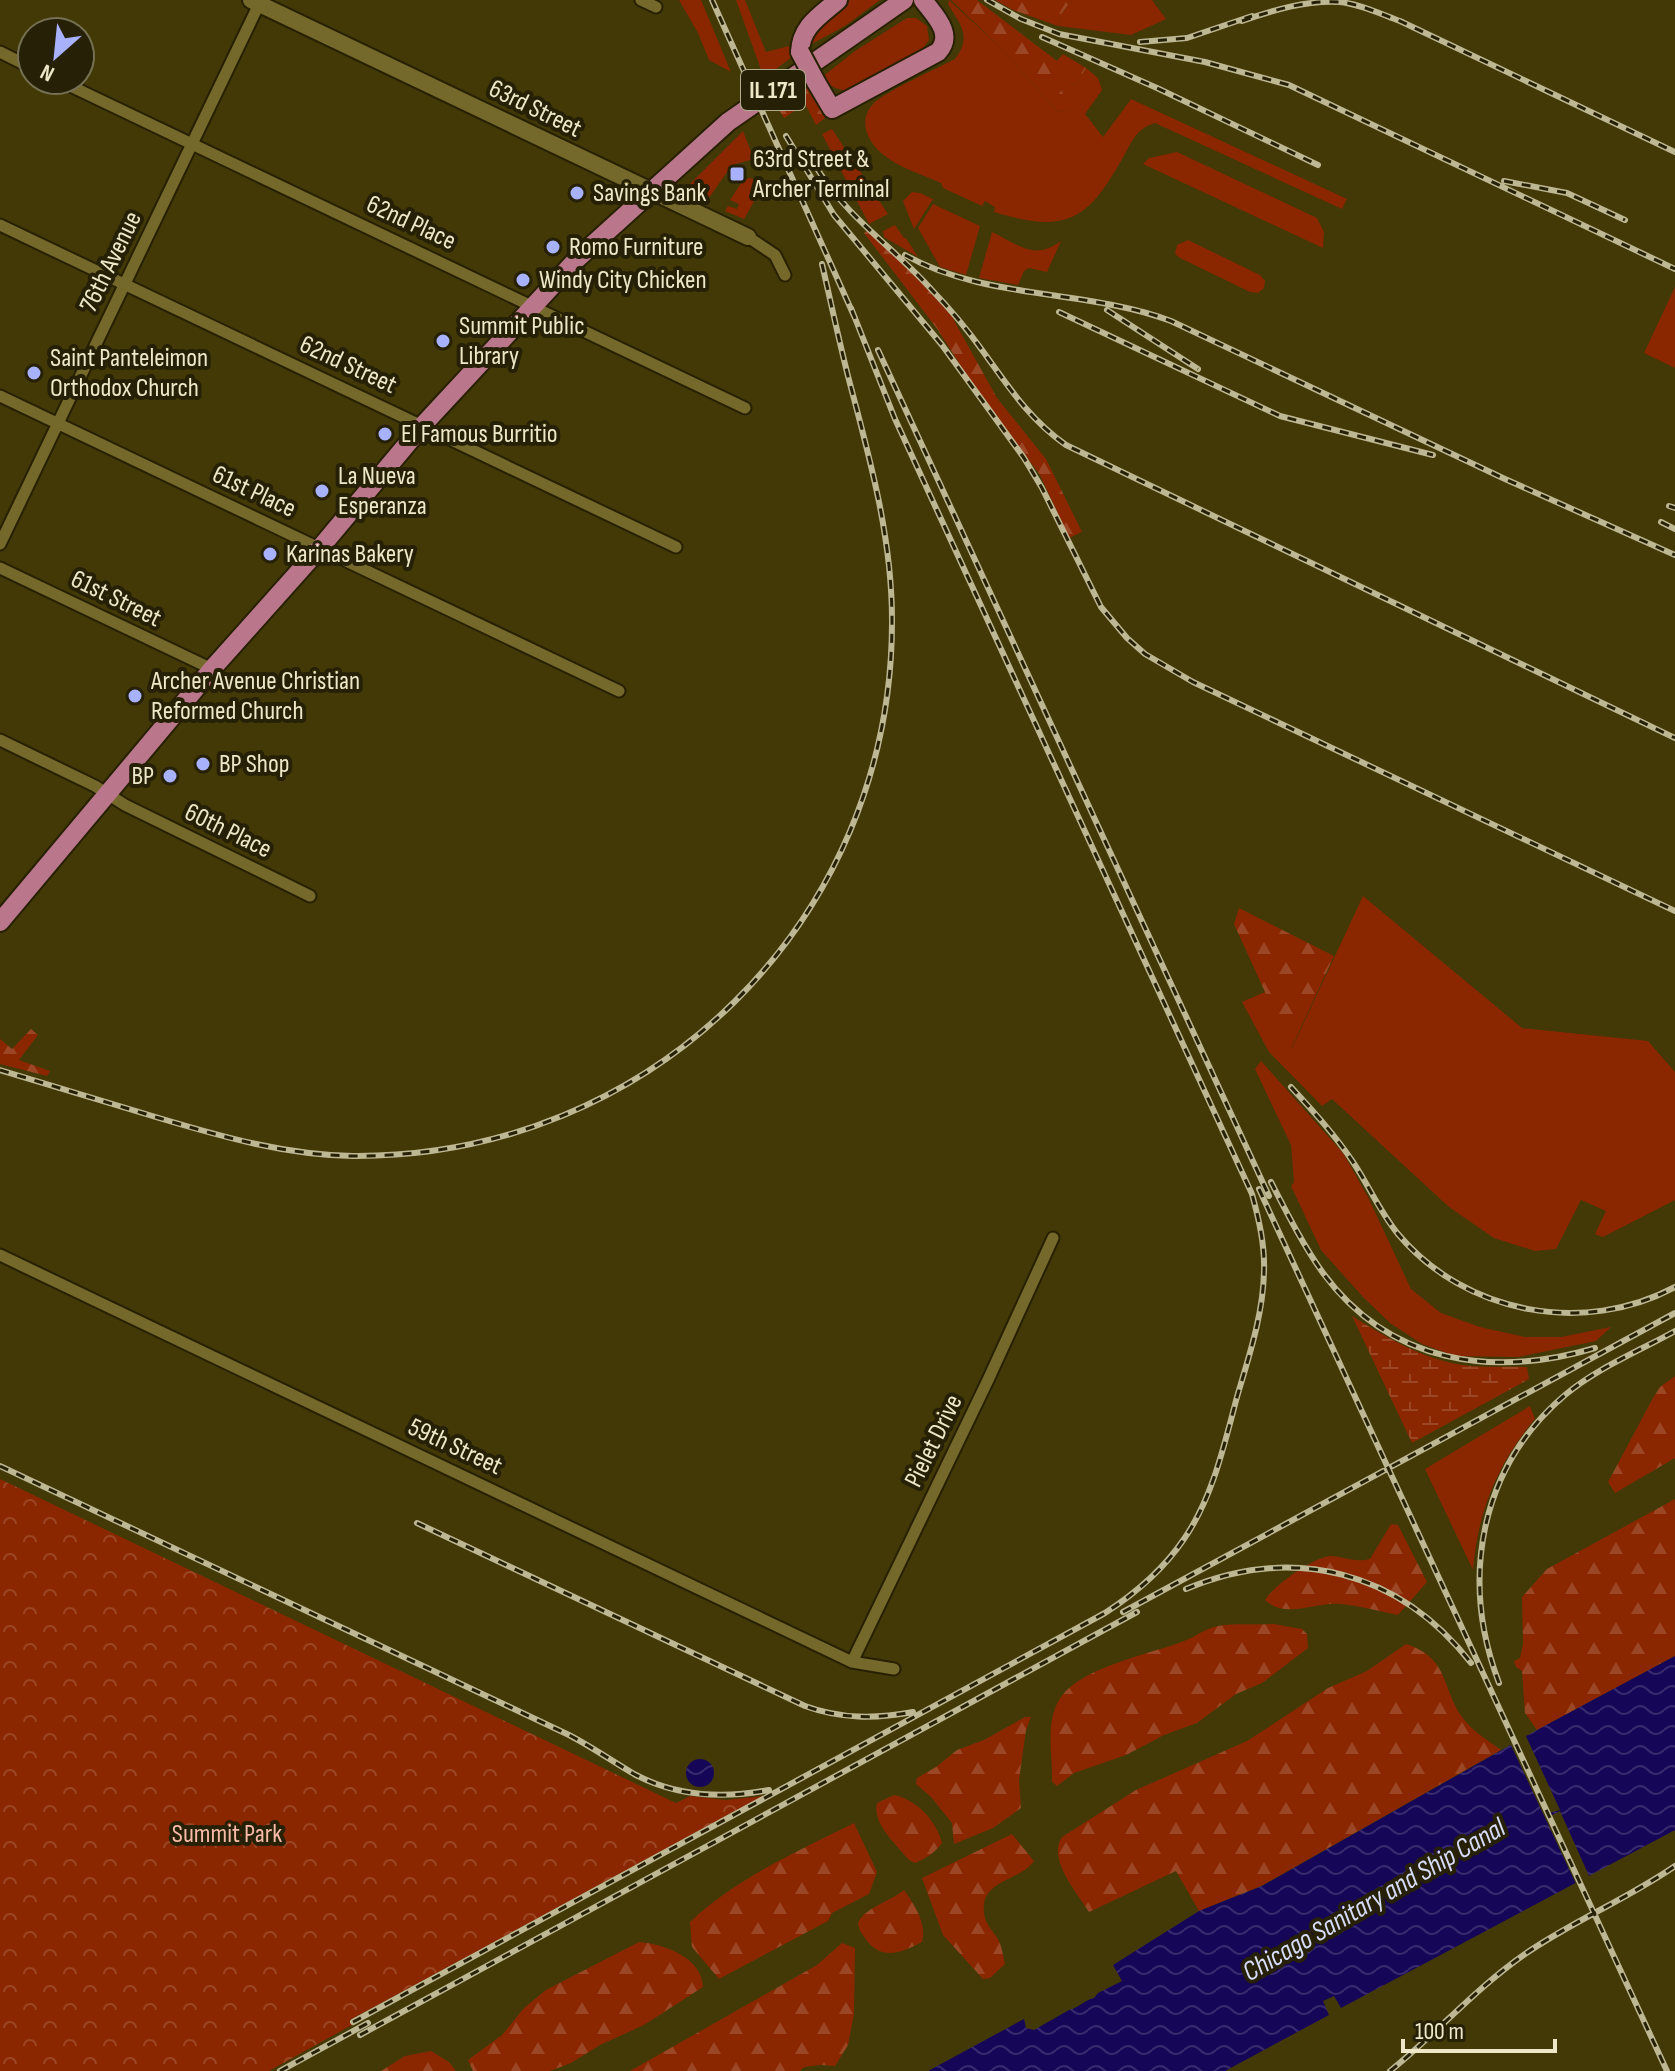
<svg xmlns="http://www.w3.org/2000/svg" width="1675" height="2071" viewBox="0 0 1675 2071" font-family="'Sofia Sans Condensed',sans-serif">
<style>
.grass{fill:#8a2700}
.forest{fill:url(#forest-firs)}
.wetland{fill:url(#wetland-marsh)}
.park{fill:url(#park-crowns)}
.water{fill:url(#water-waves)}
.pier{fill:#423907}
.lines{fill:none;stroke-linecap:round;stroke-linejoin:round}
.street-casing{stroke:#272001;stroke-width:15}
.secondary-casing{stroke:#272001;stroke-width:20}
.primary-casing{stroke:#272001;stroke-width:22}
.street{stroke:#74682a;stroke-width:11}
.secondary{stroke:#74682a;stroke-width:16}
.primary{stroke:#ba778c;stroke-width:18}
.rail-casing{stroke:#beb793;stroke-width:6}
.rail{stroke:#262007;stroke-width:3;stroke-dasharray:9;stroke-linecap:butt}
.primary-bridge-casing{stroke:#272001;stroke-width:22;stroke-linecap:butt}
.primary-bridge{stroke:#ba778c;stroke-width:18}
.poi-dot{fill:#a7b1fc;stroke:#262007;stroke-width:3}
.labels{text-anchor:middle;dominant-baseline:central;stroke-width:8;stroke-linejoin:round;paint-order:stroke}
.shield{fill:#262007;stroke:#b2ac8f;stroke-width:2}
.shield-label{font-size:24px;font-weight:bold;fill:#eee8c9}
.street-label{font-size:26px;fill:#eee8c9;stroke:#262007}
.poi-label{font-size:26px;fill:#eee8c9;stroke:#262007;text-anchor:start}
.park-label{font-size:26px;fill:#f9bba8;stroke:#262007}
.water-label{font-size:28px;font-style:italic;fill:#d7dcf8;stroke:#262007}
</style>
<defs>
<pattern id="forest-firs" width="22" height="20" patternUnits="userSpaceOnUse" patternTransform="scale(2)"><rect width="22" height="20" fill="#8a2700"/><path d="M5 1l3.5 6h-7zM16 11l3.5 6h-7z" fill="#9b4624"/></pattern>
<pattern id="wetland-marsh" width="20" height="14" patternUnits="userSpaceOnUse" patternTransform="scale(2)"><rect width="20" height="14" fill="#8a2700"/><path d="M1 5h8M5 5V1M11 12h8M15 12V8" fill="none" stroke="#9b4624"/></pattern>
<pattern id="park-crowns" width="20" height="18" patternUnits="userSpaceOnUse" patternTransform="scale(2)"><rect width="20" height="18" fill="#8a2700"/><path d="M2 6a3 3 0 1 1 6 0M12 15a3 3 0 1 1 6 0" fill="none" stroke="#9b4624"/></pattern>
<pattern id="water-waves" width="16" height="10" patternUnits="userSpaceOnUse" patternTransform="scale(2)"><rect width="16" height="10" fill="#160658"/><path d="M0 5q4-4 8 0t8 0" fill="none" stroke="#382a6f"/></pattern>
</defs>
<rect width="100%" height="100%" fill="#423907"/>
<!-- grass -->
<path class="grass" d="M 679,0 L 701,0 L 731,72 L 709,60 L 698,33 Z
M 736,0 L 745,0 L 766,52 L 789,46 L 792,57 L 764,78 Z
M 850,0 L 880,0 L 845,26 L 808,46 L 816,30 Z
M 949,0 L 999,46 L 1058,112 L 1071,109 L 1052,75 L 1075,86 L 1086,68 L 1098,78 L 1102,90 L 1085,114 L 1103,137 L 1131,99 L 1347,199 L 1342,209 L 1155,123 C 1139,128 1134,137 1126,152 C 1089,219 1070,235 994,212 L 995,207 L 985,201 L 982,206 L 943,188 L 941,183 C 923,175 900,168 885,156 C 868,144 857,121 873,104 C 884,92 938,68 955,59 C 972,36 961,26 948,4 Z
M 1072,0 L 1152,0 L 1166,19 L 1131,35 L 1058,26 L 1061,14 Z
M 907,18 L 916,18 L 927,26 L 929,40 L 922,50 L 847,91 C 836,89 829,86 822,77 L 855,51 Z
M 832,129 L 888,214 L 869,224 L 822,134 Z
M 743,131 L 754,159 L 732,165 L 706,202 L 687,192 L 687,187 Z
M 1177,152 L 1317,218 L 1324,232 L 1323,248 L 1143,164 L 1149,158 Z
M 750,178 L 762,182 L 760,191 L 744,219 L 725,211 L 728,206 L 737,209 L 739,204 L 730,200 L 743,180 Z
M 912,192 L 920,193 L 933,199 L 914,229 L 903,201 Z
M 933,204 L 980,226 L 966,275 L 940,267 L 918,228 Z
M 895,225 L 904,238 L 906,238 L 918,257 L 884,237 L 883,231 Z
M 992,232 C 1019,245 1034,261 1061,241 L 1047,272 L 1029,268 L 1024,271 L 1018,285 L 979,278 Z
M 1188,240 L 1260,275 L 1265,281 L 1264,288 L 1258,293 L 1250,292 L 1180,258 L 1175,254 L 1177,245 Z
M 1675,287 L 1675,368 L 1644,353 Z
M 1363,896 L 1522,1028 L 1648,1041 L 1675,1072 L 1675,1200 L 1603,1237 L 1595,1234 L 1606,1211 L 1581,1200 L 1556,1249 L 1535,1251 L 1494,1238 L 1449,1207 L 1332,1099 L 1322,1106 L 1269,1052 L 1242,1002 L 1265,992 L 1292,1048 Z
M 1261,1061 L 1343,1153 L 1368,1197 L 1411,1289 L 1441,1313 L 1480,1327 L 1525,1337 L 1561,1337 L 1611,1327 L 1596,1341 L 1518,1357 L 1455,1356 L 1422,1344 L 1390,1323 L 1363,1297 L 1321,1250 L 1291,1186 L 1294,1182 L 1291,1145 L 1255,1069 Z
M 1530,1406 L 1535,1419 C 1497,1464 1478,1511 1473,1570 L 1425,1469 Z"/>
<!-- forest -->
<path class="forest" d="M 951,0 L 977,0 L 1057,61 L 1063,54 L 1086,68 L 1075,86 L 1053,76 L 1072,109 L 1058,112 L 999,46 Z
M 995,0 L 1072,0 L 1061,14 L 1058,26 L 1013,10 Z
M 808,87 L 825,118 L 816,125 L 805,104 L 784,118 L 779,110 Z
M 868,230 L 915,274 L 951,315 L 997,398 L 1046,459 L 1082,532 L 1069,538 L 1040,475 L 971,382 L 938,330 L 864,233 Z
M 1239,908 L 1334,956 L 1291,1049 L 1234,924 Z
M 31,1029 L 38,1035 L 19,1060 L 50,1071 L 47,1076 L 0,1064 L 0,1039 L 12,1049 Z
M 1675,1376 L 1675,1458 L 1615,1493 L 1608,1482 L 1653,1398 L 1660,1387 Z
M 1675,1499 L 1675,1656 L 1537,1730 L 1525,1713 L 1522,1671 L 1516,1667 L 1514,1661 L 1520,1658 L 1523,1644 L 1522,1597 L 1547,1569 Z
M 1391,1524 L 1398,1525 L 1427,1582 L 1398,1615 C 1379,1611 1360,1606 1341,1604 C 1316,1601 1286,1620 1265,1600 C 1273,1586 1316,1555 1332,1556 C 1345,1557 1357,1563 1370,1559 Z
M 1274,1624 L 1302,1629 L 1307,1634 L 1308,1648 L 1262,1683 L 1236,1694 L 1197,1723 L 1164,1735 L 1126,1755 L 1074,1773 L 1057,1786 L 1052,1782 C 1053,1755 1044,1721 1061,1697 C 1082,1667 1150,1654 1184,1641 C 1195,1637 1206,1628 1218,1626 C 1235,1623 1256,1625 1274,1624 Z
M 1406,1644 C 1449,1658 1441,1686 1462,1717 C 1471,1730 1487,1740 1501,1750 L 1261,1886 L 1199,1911 L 1176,1871 L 1089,1912 C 1077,1893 1047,1859 1062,1837 L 1136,1790 L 1247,1741 L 1328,1688 L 1367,1671 Z
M 1025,1717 L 1031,1717 L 1026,1730 L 1019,1780 L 1021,1808 L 993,1828 L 954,1844 L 952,1823 L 931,1797 L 916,1784 L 917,1778 L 936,1767 L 957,1750 L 984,1740 Z
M 894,1795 C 917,1800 936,1820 942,1843 C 936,1852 925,1859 915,1863 L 909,1860 C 896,1844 872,1824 877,1803 Z
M 854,1823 L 877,1872 L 869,1894 L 832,1913 L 828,1921 L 719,1979 L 692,1947 L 690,1922 C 737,1878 798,1851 854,1823 Z
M 1012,1834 L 1034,1861 C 1019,1883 976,1879 985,1918 C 987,1925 994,1933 998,1939 C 1002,1947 1003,1955 1005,1964 L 990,1978 L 983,1979 L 943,1935 L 922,1878 Z
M 904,1890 C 914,1904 927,1923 922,1942 C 903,1952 883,1961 867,1941 C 862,1934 859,1931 858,1923 C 864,1908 891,1901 904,1890 Z
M 639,1942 C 665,1944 702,1958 703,1987 L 644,2025 L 600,2045 L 571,2063 L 550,2071 L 473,2071 L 468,2060 L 502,2035 L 524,2008 L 546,1990 Z
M 842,1943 L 855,1948 L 854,2014 L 848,2045 L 835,2066 L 820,2065 L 804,2067 L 800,2071 L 630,2071 L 817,1965 Z
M 431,2051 L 449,2062 L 456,2071 L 381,2071 L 405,2056 Z"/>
<!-- wetland -->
<path class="wetland" d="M 1352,1316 C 1386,1337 1422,1359 1463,1365 C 1483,1368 1506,1366 1527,1367 L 1529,1379 L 1412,1443 Z"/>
<!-- park -->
<path class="park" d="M 0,1479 L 676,1803 L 690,1796 L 726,1800 L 763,1796 L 350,2020 L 352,2025 L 269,2071 L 0,2071 Z"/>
<!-- water -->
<path class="water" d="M 1675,1656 L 1675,1830 L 1341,2008 L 1334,1996 L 1323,2001 L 1329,2015 L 1225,2071 L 928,2071 L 1024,2019 L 1026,2028 L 1034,2030 L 1069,2010 C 1079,2008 1084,2000 1094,1998 L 1098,1993 L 1122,1981 L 1113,1965 L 1199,1911 L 1262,1886 L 1537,1730 Z
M686 1773a14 14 0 1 1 28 0a14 14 0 1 1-28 0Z"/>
<!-- pier -->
<path class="pier" d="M 1525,1734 L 1560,1810 L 1546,1814 L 1546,1818 L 1560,1811 L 1590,1878 L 1576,1884 L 1509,1741 Z"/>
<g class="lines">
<defs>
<path id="street" d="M 641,0 L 656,7
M 0,52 L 32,68
M 58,80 L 745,408
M 0,225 L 676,547
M 748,237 L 775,255 L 785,275
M 0,396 L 619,691
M 0,544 L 261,0
M 0,568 L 212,669
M 0,740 L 95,786 L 125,805 L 310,896
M 0,1255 L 852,1662 L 894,1669
M 852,1662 L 988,1380 L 1053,1238"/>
<path id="secondary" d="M 251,0 L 748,237"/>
<path id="primary" d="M 800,52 C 801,26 820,16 838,0
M 816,82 L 832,109 L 938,52 C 955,34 934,15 923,0
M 0,922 L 212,669 L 320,548 L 423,425 L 578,258 L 728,122 L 904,0"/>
</defs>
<!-- street casing -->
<use href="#street" class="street-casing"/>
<!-- secondary casing -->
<use href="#secondary" class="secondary-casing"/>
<!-- primary casing -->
<use href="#primary" class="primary-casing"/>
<!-- street -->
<use href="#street" class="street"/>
<!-- secondary -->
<use href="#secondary" class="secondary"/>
<!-- primary -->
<use href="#primary" class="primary"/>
<defs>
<path id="rail" d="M 712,0 L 855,318
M 987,0 L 1021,19 L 1059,34 L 1205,62 L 1289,85 L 1675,269
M 1242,21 C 1274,10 1306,0 1340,2 C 1360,4 1381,14 1400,21 L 1675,152
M 1042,37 L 1157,88 L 1318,165
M 1140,42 L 1187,38 L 1252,16
M 786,136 L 834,215 L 942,345 L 1024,458 L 1042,488 L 1101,607 L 1127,638 L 1145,654 L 1193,682 L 1675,911
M 818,170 C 847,217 895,249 931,289 C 949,308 967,329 982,350 C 1008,386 1029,419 1066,445 L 1675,738
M 1504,181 L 1567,193 L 1625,220
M 905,255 C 985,300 1086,289 1171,321 L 1505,479 L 1675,555
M 1107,310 L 1198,369
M 1059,312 L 1280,416 L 1433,455
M 878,350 L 1269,1196
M 1669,506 L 1675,508
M 1661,522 L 1675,529
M 0,1070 C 53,1086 106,1102 159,1118 C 223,1137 286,1155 353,1156 C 652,1158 893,920 892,620 C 892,538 870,459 849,380 C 839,341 831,303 822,264
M 1291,1087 C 1313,1111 1335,1135 1353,1162 C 1369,1186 1380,1212 1398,1234 C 1465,1314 1584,1336 1675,1287
M 1271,1182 C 1287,1213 1303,1245 1323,1273 C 1390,1364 1493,1378 1595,1348
M 1259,1189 L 1667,2071
M 0,1466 L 569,1735 C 592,1747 612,1761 634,1774 C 677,1797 722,1799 769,1790
M 417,1523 L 805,1706 C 841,1719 875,1719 913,1712
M 1186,1589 C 1294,1544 1399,1571 1471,1663
M 1123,1612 L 1675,1313
M 1499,1683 C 1460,1580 1479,1468 1565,1395 C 1597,1368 1639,1351 1675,1331
M 353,2022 L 1105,1613 C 1136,1593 1163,1570 1184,1539 C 1213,1497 1224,1445 1237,1397 C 1249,1356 1263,1315 1264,1272 C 1265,1245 1259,1220 1252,1194 L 895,419 L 851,308
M 360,2035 L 1137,1612
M 280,2071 L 368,2023
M 1390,2071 C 1436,2034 1476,1988 1525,1954 C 1573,1921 1627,1899 1675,1866"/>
</defs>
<!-- rail casing -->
<use href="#rail" class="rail-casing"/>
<!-- rail -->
<use href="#rail" class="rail"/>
<defs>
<path id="primary-bridge" d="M 800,52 L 816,82"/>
</defs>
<!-- primary-bridge casing -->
<use href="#primary-bridge" class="primary-bridge-casing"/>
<!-- primary-bridge -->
<use href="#primary-bridge" class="primary-bridge"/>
</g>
<!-- markers -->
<g class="poi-dot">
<rect x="729" y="166" width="16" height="16" rx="4"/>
<circle cx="577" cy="193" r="8"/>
<circle cx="553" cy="247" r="8"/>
<circle cx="523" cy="280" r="8"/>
<circle cx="443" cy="341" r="8"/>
<circle cx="34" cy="373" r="8"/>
<circle cx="385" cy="434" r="8"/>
<circle cx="322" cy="491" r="8"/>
<circle cx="270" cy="554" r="8"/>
<circle cx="135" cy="696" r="8"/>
<circle cx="203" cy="764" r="8"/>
<circle cx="170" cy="776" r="8"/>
</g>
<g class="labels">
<!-- shield labels -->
<rect class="shield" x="741" y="70" width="64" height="40" rx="6"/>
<g class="shield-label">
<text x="773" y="90">IL 171</text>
</g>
<!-- street labels -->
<g class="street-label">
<text transform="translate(535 109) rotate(26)">63rd Street</text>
<text transform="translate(411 223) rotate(25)">62nd Place</text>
<text transform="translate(111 262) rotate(-64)">76th Avenue</text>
<text transform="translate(348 365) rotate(25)">62nd Street</text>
<text transform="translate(254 492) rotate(25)">61st Place</text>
<text transform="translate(116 599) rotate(26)">61st Street</text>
<text transform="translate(228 831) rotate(26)">60th Place</text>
<text transform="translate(934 1441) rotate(-64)">Pielet Drive</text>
<text transform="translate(455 1447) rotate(25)">59th Street</text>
</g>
<!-- poi labels -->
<g class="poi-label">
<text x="753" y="159">63rd Street &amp;<tspan x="753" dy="30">Archer Terminal</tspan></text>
<text x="593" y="193">Savings Bank</text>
<text x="569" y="247">Romo Furniture</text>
<text x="539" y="280">Windy City Chicken</text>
<text x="459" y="326">Summit Public<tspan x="459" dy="30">Library</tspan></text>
<text x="50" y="358">Saint Panteleimon<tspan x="50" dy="30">Orthodox Church</tspan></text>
<text x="401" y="434">El Famous Burritio</text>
<text x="338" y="476">La Nueva<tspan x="338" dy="30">Esperanza</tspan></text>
<text x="286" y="554">Karinas Bakery</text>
<text x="151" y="681">Archer Avenue Christian<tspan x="151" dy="30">Reformed Church</tspan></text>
<text x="219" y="764">BP Shop</text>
<text x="154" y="776" text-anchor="end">BP</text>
</g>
<!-- park labels -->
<g class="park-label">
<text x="227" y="1834">Summit Park</text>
</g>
<!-- water labels -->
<g class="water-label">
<text transform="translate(1374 1900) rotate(-30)">Chicago Sanitary and Ship Canal</text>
</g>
</g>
<!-- north arrow -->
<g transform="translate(56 56) rotate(207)"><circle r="38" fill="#262007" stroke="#767055" stroke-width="2"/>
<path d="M0-6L14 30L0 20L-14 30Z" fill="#a7b1fc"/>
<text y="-12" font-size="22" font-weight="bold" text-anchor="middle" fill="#eee8c9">N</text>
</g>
<!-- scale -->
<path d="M1403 2039v12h152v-12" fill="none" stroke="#eee8c9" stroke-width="4"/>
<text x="1415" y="2039" font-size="24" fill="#eee8c9" stroke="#262007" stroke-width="6" paint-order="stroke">100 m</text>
</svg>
